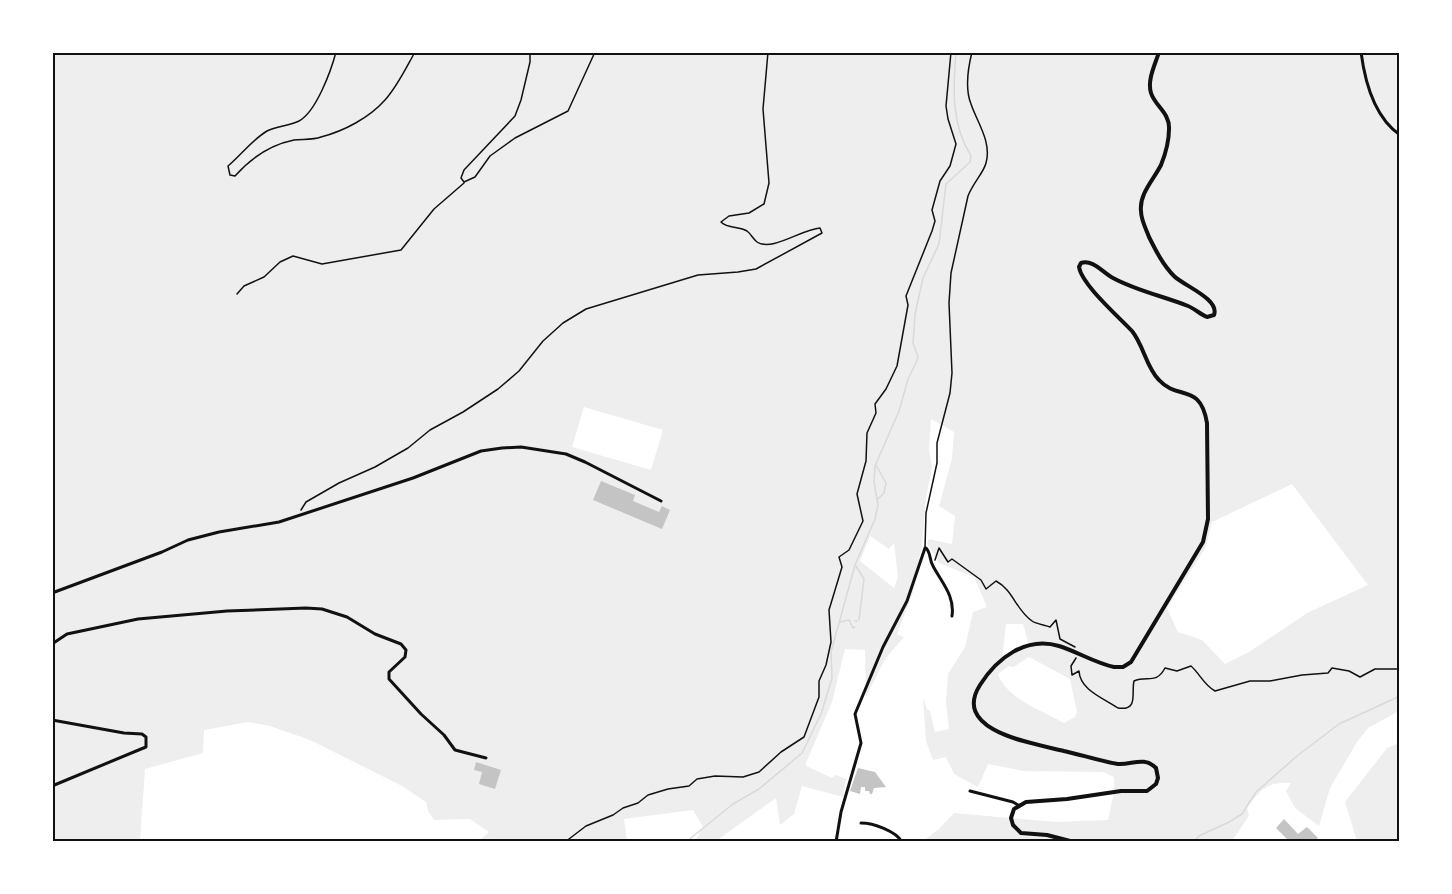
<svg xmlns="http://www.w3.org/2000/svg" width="1452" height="894" viewBox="0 0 1452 894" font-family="Raleway,sans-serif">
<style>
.green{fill:#eee;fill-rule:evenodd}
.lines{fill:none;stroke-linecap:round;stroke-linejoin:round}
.stream{stroke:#d9d9d9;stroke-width:1.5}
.building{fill:#c4c4c4}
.path{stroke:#111;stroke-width:1.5}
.service{stroke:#111;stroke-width:1.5}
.minor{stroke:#111;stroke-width:3}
.tertiary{stroke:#111;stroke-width:4}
.neatline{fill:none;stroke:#111;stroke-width:2}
</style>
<rect width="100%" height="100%" fill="#fff"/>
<!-- green -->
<path class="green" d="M 52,53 L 1399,53 L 1399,711 L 1368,728 L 1357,742 L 1330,788 L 1319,826 L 1295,808 L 1286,791 L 1291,783 C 1266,781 1262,790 1247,807 L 1249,816 L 1232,841 L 923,841 L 939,829 L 954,813 L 1056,822 L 1108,820 L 1114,792 L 1114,777 L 1103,772 L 1024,771 L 988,764 L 978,787 L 954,774 L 946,757 L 933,760 L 926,741 L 923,698 L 927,709 L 930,711 L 935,732 L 949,729 L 946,703 L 948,674 L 965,647 L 973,612 L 987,607 L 974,577 L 939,563 L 927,543 L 929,539 L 952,544 L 955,516 L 939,506 L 952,459 L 954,432 L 931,419 L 929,449 L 932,468 L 926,498 L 922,545 L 913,592 L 897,634 L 904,637 L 885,659 L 866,697 L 865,650 L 845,649 L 832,702 L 806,763 L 806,766 L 832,778 L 836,775 L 846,779 L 843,797 L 802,786 L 794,814 L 780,825 L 776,798 L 716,841 L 695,841 L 703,827 L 693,810 L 624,819 L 627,840 L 622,841 L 479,841 L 489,832 L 470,819 L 434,820 L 428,811 L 426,802 L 402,786 L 310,740 L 270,726 L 248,722 L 204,730 L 203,753 L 145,769 L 140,841 L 53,841 ZM 584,407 L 663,430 L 651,470 L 572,447 ZM 1292,484 L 1368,585 L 1307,613 L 1249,652 L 1225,664 L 1202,640 L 1178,632 L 1167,608 L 1206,547 L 1212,522 ZM 870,536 L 889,549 L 894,543 L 898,577 L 894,588 L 860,561 ZM 1006,624 L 1023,624 L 1029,645 L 1002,659 ZM 1029,657 L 1070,679 L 1077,712 L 1075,717 L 1064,723 C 1041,710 1007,699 998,674 L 1009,666 L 1013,667 Z
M 1399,743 L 1399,841 L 1357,841 L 1345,802 L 1387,748 Z"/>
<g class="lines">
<!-- stream -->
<path class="stream" d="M 876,465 L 886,483 L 884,493 L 877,500
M 856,566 L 864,579 L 859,620
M 855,621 L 857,621
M 840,622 L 849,620 L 853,628 L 855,627
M 686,842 L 733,804 L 759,789 L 802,753 L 821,714 L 832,678 L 831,652 L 855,565 L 875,519 L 878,505 L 874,482 L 875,466 L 899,411 L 908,379 L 916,363 L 918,357 L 913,343 L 915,314 L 923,278 L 939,244 L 946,184 L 970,162 L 971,156 C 951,124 953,89 956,52
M 1194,842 L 1199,836 L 1229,822 L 1242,814 L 1256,792 L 1297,756 L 1339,724 L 1400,696"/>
</g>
<!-- building -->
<path class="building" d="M 601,481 L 635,495 L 633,501 L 659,512 L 662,506 L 670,510 L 662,529 L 593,500 Z
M 476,762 L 501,770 L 495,789 L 479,784 L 482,772 L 474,770 Z
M 858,768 L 875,772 L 886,787 L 874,788 L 872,794 L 870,794 L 869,791 L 865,791 L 865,787 L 861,787 L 860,794 L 850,791 Z
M 1284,819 L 1298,834 L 1307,827 L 1318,838 L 1314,842 L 1290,842 L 1276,828 Z"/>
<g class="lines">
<!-- path -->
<path class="path" d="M 336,52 C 331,71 316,112 299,121 C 289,126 277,126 267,131 C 252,140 241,155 228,166 L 230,175 L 235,176 C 251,158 269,145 294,140 C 303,139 313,140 321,137 C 344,131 369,118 385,100 C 397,87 406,68 415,52
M 530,52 L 530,62 L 521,100 L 515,116 L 464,170 L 461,178 L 464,182 L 475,177 L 490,156 L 515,138 L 568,111 L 595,52
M 237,294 L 244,286 L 264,277 L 280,262 L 293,256 L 322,264 L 401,250 L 434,209 L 464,183
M 301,510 L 306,502 L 339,483 L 375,467 L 408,448 L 430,430 L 463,412 L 498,389 L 519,371 L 543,341 L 563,323 L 586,309 L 698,275 L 738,272 L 756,269 L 822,233 L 820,228 C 802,229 772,252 757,242 C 753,239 751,234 747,231 C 739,226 728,229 721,222 L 729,216 L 749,213 L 764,204 L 769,183 L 763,109 L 768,52
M 935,560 L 939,548 L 948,562 L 952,559 L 981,580 L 986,589 L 996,581 C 1013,590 1016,610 1032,621 C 1036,624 1045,625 1050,627 L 1056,620 L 1060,639 L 1075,647
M 1076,658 L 1071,666 L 1072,675 L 1079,671 C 1080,690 1103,698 1118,708 C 1139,711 1131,693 1134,681 C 1147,675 1156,685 1165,668 L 1177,671 L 1191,666 C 1200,674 1204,685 1215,691 L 1250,681 L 1270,681 L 1302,675 L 1328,673 L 1332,668 L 1349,671 L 1360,677 L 1375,669 L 1400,669
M 565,842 L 586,826 L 613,815 L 623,808 L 638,803 L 648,795 L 668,789 L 689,786 L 697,779 L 715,776 L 743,777 L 759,772 L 781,752 L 804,737 L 819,697 L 819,681 L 826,665 L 831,642 L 829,610 L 842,567 L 839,557 L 849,550 L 863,521 L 857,494 L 866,461 L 867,433 L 876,413 L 875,404 L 886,389 L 897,366 L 908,305 L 906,296 L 932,231 L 935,221 L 932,210 L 940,181 L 950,166 L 956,144 L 948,119 L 946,106 L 951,52"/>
<!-- service -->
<path class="service" d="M 925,548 L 926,513 L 937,463 L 937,443 L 950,393 L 952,373 L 949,303 L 951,273 L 968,196 C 973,183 984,172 986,163 C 992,142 977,122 971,104 C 965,89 968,68 972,52"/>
<!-- minor -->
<path class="minor" d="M 1361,52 C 1365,83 1374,117 1400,135
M 926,548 C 931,553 929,559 933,566 C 942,583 955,596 952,616
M 52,593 L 162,552 L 188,540 L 219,532 L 279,522 L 413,478 L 481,451 L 502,448 L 521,447 L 566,454 L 585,462 L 661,501
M 52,644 L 67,634 L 138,619 L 227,611 L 306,608 L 322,609 L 347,617 L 375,634 L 401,644 L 406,650 L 405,657 L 389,672 L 389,679 L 421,714 L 444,735 L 455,750 L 486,758
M 52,720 L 124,733 L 142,734 L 146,737 L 146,747 L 141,749 L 52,786
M 970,791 L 1013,802 L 1018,805
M 861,823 C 873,823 896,831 902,842
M 836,842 L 841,812 L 861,743 L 855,714 L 883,647 L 907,601 L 925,548"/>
<!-- tertiary -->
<path class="tertiary" d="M 1074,842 L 1047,835 L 1021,833 L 1013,825 L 1011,818 L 1014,809 L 1026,802 L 1067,799 L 1121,791 L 1147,791 L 1156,784 L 1158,778 L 1156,768 C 1144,756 1132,765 1118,764 C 1100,761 1082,755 1064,751 C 1037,744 950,732 980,685 C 997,658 1026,636 1059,646 C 1078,652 1095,663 1114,667 L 1123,667 L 1131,662 L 1203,542 L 1208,519 L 1207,423 C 1200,382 1178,401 1159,380 C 1146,367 1144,346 1132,331 C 1119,317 1082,285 1079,267 L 1081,263 C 1093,259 1103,273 1113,278 C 1137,291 1163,296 1188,306 C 1195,309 1200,314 1207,317 L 1214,315 C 1220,299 1184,286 1174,276 C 1163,265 1156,251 1149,237 C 1146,229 1141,220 1141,211 C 1139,194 1154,179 1161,165 C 1165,155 1169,140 1169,129 C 1170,113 1155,106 1151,93 C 1147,80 1155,65 1159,52
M 1095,842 L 1099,842"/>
</g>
<!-- border -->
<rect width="1452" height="894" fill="none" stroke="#ffffff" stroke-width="108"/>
<rect x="54" y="54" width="1344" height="786" class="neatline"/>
</svg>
